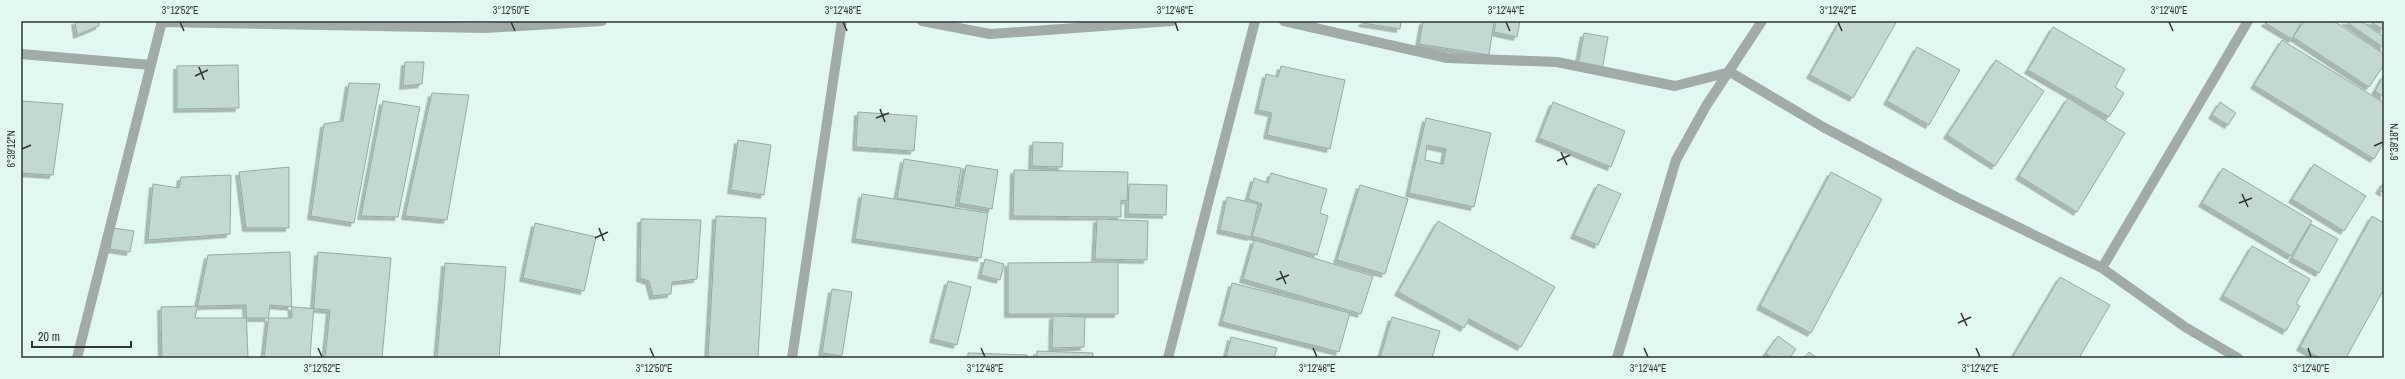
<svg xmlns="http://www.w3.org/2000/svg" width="2405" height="379" viewBox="0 0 2405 379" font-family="'Archivo Narrow',sans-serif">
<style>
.building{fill:#c1d9d2;stroke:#95aba5;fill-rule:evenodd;filter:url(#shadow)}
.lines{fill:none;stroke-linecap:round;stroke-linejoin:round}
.street{stroke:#a1aba8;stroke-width:10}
.ticks{fill:none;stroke:#2d3633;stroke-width:1.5}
.neatline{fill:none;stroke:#2d3633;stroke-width:1.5}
.ticks-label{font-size:10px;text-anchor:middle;fill:#2d3633}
</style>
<defs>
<filter id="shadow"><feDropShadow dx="-3.5" dy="3.5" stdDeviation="0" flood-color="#0004"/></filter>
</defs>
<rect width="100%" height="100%" fill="#e1f8f2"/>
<!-- building -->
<path class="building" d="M 75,21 L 99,21 L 99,26 L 77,35 Z
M 1363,21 L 1401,21 L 1400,29 L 1362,23 Z
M 1423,21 L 1494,21 L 1489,55 L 1419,44 Z
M 1496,21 L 1520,21 L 1517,37 L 1494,32 Z
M 1840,21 L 1897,21 L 1853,98 L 1810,75 Z
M 2266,21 L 2302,21 L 2292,39 L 2265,23 Z
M 2304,21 L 2334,21 L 2384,54 L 2384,65 L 2369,87 L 2293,37 Z
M 2345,21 L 2361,21 L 2384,37 L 2384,48 Z
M 2369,21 L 2384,21 L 2384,30 Z
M 2053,27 L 2125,69 L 2115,87 L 2124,93 L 2109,117 L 2028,70 Z
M 1584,33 L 1608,37 L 1602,70 L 1578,65 Z
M 2282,40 L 2384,103 L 2384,142 L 2374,159 L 2254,85 Z
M 1917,47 L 1960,70 L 1929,125 L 1887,101 Z
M 1996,60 L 2044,91 L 1995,166 L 1947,135 Z
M 405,62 L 424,62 L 422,84 L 403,86 Z
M 238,65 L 239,108 L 177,109 L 177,66 Z
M 1281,66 L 1345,80 L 1330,149 L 1267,135 L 1272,113 L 1258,110 L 1266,74 L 1278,77 Z
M 2384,75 L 2384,97 L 2375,91 Z
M 349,83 L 380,84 L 354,223 L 311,216 L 324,124 L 343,121 Z
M 432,93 L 469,95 L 447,220 L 405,216 Z
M 2068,98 L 2125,133 L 2077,212 L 2019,176 Z
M 21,101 L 63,104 L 53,175 L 21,173 Z
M 383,101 L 420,107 L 398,217 L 361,216 Z
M 1553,102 L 1625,131 L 1611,167 L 1539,138 Z
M 2220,102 L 2236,113 L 2228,125 L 2212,115 Z
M 858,112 L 917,116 L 914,151 L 856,147 Z
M 1426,118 L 1491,133 L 1474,207 L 1409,193 ZM 1427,145 L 1446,149 L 1443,164 L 1425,160 Z
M 738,140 L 771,145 L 764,195 L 731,190 Z
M 1033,142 L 1063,143 L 1062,167 L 1032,166 Z
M 904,159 L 961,168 L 955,208 L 897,198 Z
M 2314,164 L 2366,196 L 2344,231 L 2292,199 Z
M 966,165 L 998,170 L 992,209 L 959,203 Z
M 289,167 L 289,228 L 246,228 L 239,172 Z
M 2223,168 L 2312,221 L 2291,256 L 2202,203 Z
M 1014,170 L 1128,172 L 1127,201 L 1121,200 L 1121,217 L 1013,216 Z
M 1831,172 L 1882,199 L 1811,333 L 1760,306 Z
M 1271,173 L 1327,189 L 1320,213 L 1328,216 L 1317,255 L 1252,236 L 1262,204 L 1248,199 L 1254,178 L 1268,183 Z
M 231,175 L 230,234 L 148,240 L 153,184 L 179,188 L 181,177 Z
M 2384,182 L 2384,193 L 2379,190 Z
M 1129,184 L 1167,185 L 1166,215 L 1128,214 Z
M 1598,184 L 1621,194 L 1598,245 L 1574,235 Z
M 1360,185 L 1408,199 L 1385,274 L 1337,260 Z
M 862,194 L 988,213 L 981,258 L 855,239 Z
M 1227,197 L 1258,204 L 1251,237 L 1220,230 Z
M 716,216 L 766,218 L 758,358 L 708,358 Z
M 2372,216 L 2384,223 L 2384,289 L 2346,358 L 2320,358 L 2300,347 Z
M 641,219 L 701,220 L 697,279 L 672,282 L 671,294 L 653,296 L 649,281 L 640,278 Z
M 1097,219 L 1148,221 L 1147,260 L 1095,259 Z
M 1438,221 L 1555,287 L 1521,347 L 1469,319 L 1464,328 L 1398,292 Z
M 535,223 L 596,237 L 584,291 L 523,278 Z
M 2311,224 L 2338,239 L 2319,273 L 2292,258 Z
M 113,228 L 134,231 L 130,252 L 110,249 Z
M 1254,240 L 1373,276 L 1361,314 L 1243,279 Z
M 2252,246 L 2310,279 L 2296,304 L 2300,306 L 2286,331 L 2223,296 Z
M 290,252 L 292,318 L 195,318 L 208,255 Z
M 318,252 L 391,258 L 382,358 L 310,358 Z
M 985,259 L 1004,264 L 1000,280 L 981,275 Z
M 1118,262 L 1118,314 L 1008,314 L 1008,263 Z
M 445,263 L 506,267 L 499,358 L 437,358 Z
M 2060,277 L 2110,305 L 2079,358 L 2012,358 Z
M 948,281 L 971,287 L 957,345 L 933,339 Z
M 1232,283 L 1350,313 L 1339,352 L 1222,322 Z
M 832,289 L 852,292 L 842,356 L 822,353 Z
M 246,305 L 248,358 L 162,358 L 161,307 Z
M 270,305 L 330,310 L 325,358 L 264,358 Z
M 1053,316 L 1085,317 L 1084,347 L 1052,348 Z
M 1392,317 L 1440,331 L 1432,358 L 1380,358 Z
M 1778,336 L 1796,349 L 1790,358 L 1772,358 L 1766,353 Z
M 1231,337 L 1277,348 L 1274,358 L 1226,358 Z
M 1037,351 L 1093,353 L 1093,358 L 1037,358 Z
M 1809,352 L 1817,358 L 1804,358 Z
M 968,353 L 1027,355 L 1027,358 L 968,358 Z"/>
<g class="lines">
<!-- street -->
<path class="street" d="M 922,21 L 990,34 L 1172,21
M 1284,21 L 1447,58 L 1557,62 L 1675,86 L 1730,72 L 1823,127 L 1956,197 L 2102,268 L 2185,327 L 2238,358
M 162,22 L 485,28 L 602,21
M 21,54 L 151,65
M 2102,268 L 2248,21
M 77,358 L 162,21
M 792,358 L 842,21
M 1168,358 L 1255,21
M 1617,358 L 1676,160 L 1706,106 L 1762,21"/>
</g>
<!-- ticks -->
<path class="ticks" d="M 180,22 L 184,31M 511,22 L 515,31M 843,22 L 847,31M 1175,22 L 1178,31M 1506,22 L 1510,31M 1838,22 L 1842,31M 2169,22 L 2173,31M 199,67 L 204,80M 195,76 L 208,70M 880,109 L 885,122M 876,118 L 889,113M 2374,146 L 2383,142M 22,149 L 31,145M 1561,152 L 1567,165M 1557,161 L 1570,155M 2242,194 L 2248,207M 2239,203 L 2252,198M 599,228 L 604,241M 595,238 L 608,232M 1280,271 L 1286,284M 1276,280 L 1289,275M 1961,313 L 1967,326M 1958,323 L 1971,317M 318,348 L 322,357M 650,348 L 654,357M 981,348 L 985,357M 1313,348 L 1317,357M 1644,348 L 1648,357M 1976,348 L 1980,357M 2308,348 L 2311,357"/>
<!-- border -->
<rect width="2405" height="379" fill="none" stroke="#e1f8f2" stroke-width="44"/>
<!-- scale -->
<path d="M32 341v6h99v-6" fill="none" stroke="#2d3633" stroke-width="2"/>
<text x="38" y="341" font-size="12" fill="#2d3633" stroke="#e1f8f2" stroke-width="3" paint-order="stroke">20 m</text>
<rect x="22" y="22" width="2361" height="335" class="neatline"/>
<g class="ticks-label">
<text x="180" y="14">3°12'52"E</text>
<text x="511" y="14">3°12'50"E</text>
<text x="843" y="14">3°12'48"E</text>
<text x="1175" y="14">3°12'46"E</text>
<text x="1506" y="14">3°12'44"E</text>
<text x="1838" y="14">3°12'42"E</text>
<text x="2169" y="14">3°12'40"E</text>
<text transform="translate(2394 142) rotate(-90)" y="4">6°39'18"N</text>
<text transform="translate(11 149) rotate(-90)" y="4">6°39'12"N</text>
<text x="322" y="372">3°12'52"E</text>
<text x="654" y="372">3°12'50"E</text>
<text x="985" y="372">3°12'48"E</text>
<text x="1317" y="372">3°12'46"E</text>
<text x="1648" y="372">3°12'44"E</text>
<text x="1980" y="372">3°12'42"E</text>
<text x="2311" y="372">3°12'40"E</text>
</g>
</svg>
